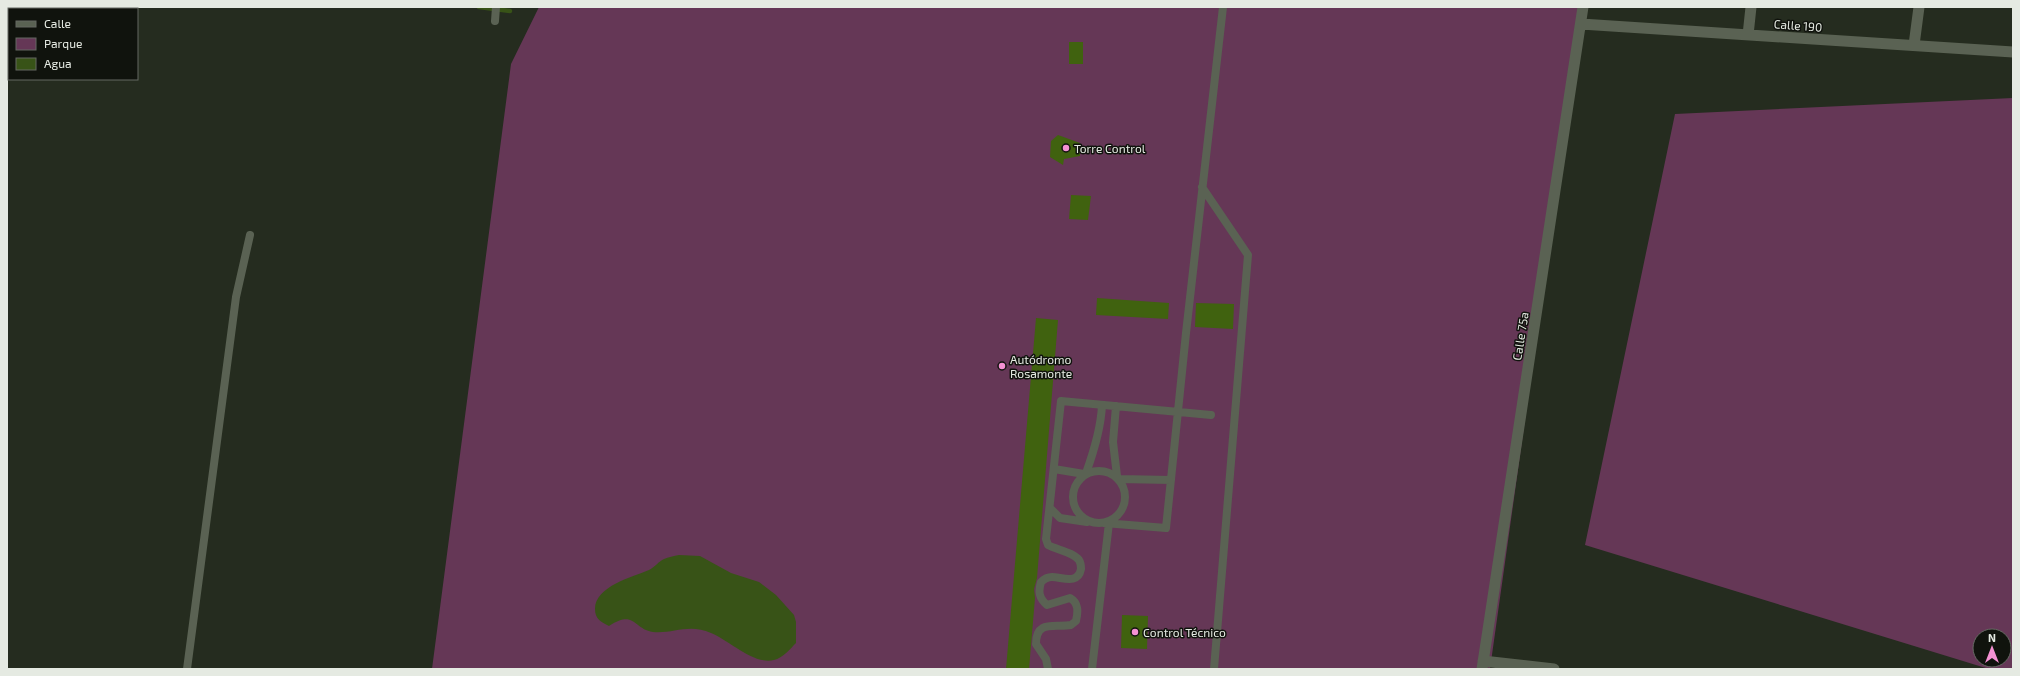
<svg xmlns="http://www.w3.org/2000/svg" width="2020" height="676" viewBox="0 0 2020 676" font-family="'Exo 2',sans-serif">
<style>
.green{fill:#653756;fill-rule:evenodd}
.water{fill:#385317}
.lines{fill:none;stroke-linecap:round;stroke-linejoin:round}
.stream{stroke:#385317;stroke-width:4.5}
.building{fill:#40620f}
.service{stroke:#5a6253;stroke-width:8}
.minor{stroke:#5a6253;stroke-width:11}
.poi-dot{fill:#f491d3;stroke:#10130d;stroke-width:1.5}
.labels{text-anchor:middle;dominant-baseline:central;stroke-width:3;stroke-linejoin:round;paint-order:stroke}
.street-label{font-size:12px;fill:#e5eae2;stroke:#10130d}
.poi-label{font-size:12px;fill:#e5eae2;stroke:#10130d;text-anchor:start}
</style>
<rect width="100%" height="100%" fill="#252c1f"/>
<!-- green -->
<path class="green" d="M 539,7 L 1583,7 L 1490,669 L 432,669 L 511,64 Z
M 2013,98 L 2013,669 L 1989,669 L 1585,545 L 1675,114 ZM 1980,636 L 2004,636 L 2004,660 L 1980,660 Z"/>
<!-- water -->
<path class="water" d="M 679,555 L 700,556 L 731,573 L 759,582 L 776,595 L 794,615 L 796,622 L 796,643 C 790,649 783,658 774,660 C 753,665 729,640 711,633 C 689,623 673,634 653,632 C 633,629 635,609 609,626 C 601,622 595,619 595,609 C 595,586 633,577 649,570 C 655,567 659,561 664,559 C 668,557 674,556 679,555 Z"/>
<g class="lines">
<!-- stream -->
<path class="stream" d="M 479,7 L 510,11"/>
</g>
<!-- building -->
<path class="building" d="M 1069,42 L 1083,42 L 1083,64 L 1069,64 Z
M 1058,135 L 1080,143 L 1080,156 L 1064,159 L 1063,165 L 1050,157 L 1051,141 Z
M 1071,195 L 1091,196 L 1088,220 L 1069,219 Z
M 1097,298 L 1169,303 L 1168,319 L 1096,315 Z
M 1196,303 L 1234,304 L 1233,329 L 1195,327 Z
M 1036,318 L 1058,320 L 1037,578 L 1034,589 L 1035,598 L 1029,669 L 1006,669 Z
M 1122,615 L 1148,616 L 1147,649 L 1121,648 Z"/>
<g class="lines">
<!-- service -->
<path class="service" d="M 495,21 L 496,7
M 1202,187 L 1248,255 L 1214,669
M 1116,406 L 1113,442 L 1117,476
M 1054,469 L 1084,474
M1073 497a26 26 0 1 1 52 0a26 26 0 1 1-52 0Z
M 1086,473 C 1094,451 1101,429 1102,405
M 1119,479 L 1171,480
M 1050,508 L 1060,518 L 1087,522
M 1104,523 L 1166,528 L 1186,333 L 1223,7
M 187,669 L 236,297 L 250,235
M 1048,669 L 1046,659 L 1036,644 C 1036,619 1055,628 1071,625 L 1076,621 C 1078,612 1079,603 1070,598 L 1047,605 C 1039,598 1038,592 1041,582 C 1044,579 1047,577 1052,577 C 1062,577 1078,585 1081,569 C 1081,566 1081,563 1079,560 C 1073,552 1057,550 1048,545 L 1046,539 L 1061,401 L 1211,415
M 1092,669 L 1109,523"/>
<!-- minor -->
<path class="minor" d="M 1581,24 L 2013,52
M 1748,35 L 1751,7
M 1914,45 L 1919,7
M 1483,661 L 1554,669
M 1482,669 L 1583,7"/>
</g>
<!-- markers -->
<g class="poi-dot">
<circle cx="1066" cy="148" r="4"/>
<circle cx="1002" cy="366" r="4"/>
<circle cx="1135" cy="632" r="4"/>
</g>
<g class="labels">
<!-- street labels -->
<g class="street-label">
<text transform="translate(1798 25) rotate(4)">Calle 190</text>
<text transform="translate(1520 336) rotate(-81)">Calle 75a</text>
</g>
<!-- poi labels -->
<g class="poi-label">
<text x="1074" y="148">Torre Control</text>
<text x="1010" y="359">Autódromo<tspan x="1010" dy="14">Rosamonte</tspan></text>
<text x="1143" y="632">Control Técnico</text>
</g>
</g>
<!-- border -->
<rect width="2020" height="676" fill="none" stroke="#e5eae2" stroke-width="16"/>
<!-- legend -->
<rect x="8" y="8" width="130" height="72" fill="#10130d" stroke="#656962"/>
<rect x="16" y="21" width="20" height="6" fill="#5a6253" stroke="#656962"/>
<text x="44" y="28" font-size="12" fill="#e5eae2">Calle</text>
<rect x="16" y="38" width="20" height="12" fill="#653756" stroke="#656962"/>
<text x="44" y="48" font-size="12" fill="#e5eae2">Parque</text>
<rect x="16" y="58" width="20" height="12" fill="#385317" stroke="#656962"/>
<text x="44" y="68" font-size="12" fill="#e5eae2">Agua</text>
<!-- north arrow -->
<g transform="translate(1992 648)"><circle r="19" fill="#10130d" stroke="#656962"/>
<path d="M0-3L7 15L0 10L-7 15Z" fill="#f491d3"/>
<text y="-6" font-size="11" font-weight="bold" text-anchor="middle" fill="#e5eae2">N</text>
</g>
</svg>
